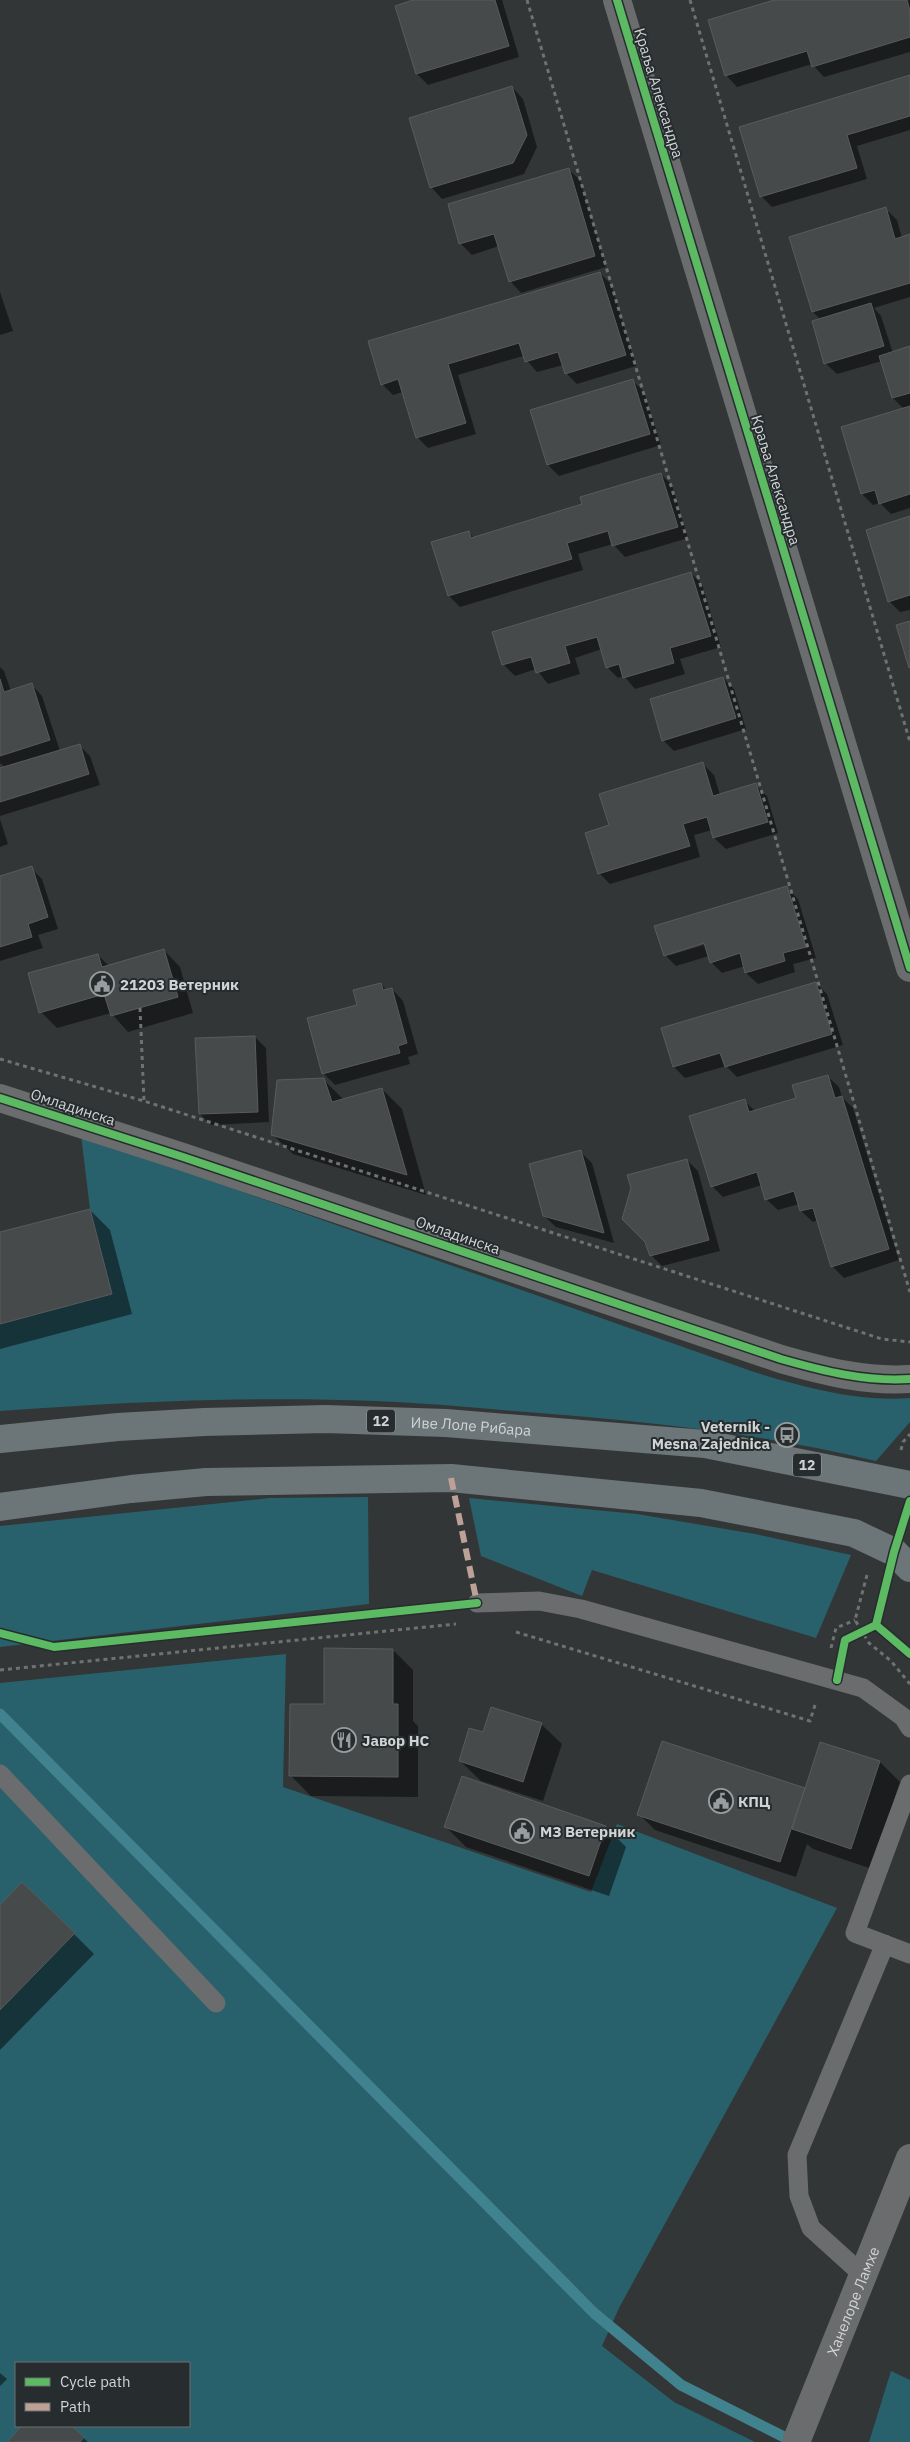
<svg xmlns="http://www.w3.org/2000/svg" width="910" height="2442" viewBox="0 0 910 2442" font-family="'IBM Plex Sans',sans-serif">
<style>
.green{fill:#28616c;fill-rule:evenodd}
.shadow{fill:#0007;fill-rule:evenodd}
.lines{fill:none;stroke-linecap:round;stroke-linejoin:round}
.stream{stroke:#40828e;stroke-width:11}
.building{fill:#474a4b;stroke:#595b5c}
.path{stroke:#6f7272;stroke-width:3;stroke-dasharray:4 4;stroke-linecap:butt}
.lane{stroke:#6a6c6d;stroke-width:19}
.street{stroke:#6a6c6d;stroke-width:28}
.primary{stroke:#6c7577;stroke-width:28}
.quiet{stroke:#bda197;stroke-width:6;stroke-dasharray:12 6;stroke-linecap:butt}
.cycleway-casing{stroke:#272d2f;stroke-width:11}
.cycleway{stroke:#5cba63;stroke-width:8}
.labels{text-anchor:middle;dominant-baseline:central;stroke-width:4;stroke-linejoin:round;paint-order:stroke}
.shield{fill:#272d2f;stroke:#9da2a3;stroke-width:1}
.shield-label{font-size:14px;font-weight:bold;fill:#d0d4d5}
.street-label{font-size:15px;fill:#d0d4d5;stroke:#272d2f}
.poi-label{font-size:15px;font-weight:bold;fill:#d0d4d5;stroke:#272d2f;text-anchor:start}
</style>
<rect width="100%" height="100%" fill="#333637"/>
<!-- green -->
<path class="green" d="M 81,1135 L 754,1372 C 804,1387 857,1402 910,1398 L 910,1422 L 876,1461 C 765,1434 653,1422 539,1413 C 485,1409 430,1403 376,1401 C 251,1396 125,1402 0,1411 L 0,1324 L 112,1294 L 90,1209 Z
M 368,1497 L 369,1604 L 0,1647 L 0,1526 L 270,1498 Z
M 469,1498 L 637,1514 L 755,1534 L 851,1555 L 816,1638 L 592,1570 L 582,1596 L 481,1556 Z
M 286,1654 L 283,1787 L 591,1892 L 617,1824 L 837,1908 L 619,2308 L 602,2346 L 674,2402 L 755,2442 L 0,2442 L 0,1683 ZM 16,2363 L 189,2363 L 189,2426 L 16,2426 Z
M 891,2371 L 910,2380 L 910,2442 L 869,2442 Z"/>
<!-- shadow -->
<path class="shadow" d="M 417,0 L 502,0 L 519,57 L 428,85 L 417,74 Z
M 778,0 L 910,0 L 910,52 L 824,77 L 812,64 L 737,87 L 726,75 Z
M 910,77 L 910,130 L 857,146 L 867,179 L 772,207 L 761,196 Z
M 512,87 L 523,99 L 537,147 L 524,174 L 442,199 L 431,187 Z
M 568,169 L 580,180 L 606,267 L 521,293 L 510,281 L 499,246 L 472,255 L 461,244 L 449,205 Z
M 886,209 L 897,220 L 902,238 L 910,236 L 910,297 L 874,308 L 881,316 L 893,353 L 910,348 L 910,508 L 891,514 L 880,503 L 873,505 L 862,494 L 904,409 L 893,398 L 882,361 L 837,374 L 825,363 L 821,320 L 813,312 Z
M 600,273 L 611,284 L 636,366 L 577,384 L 566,373 L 563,365 L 537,372 L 523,356 L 458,375 L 476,434 L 428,448 L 417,437 L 403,392 L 393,395 L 382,384 Z
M 0,292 L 13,331 L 0,335 Z
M 633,381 L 644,392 L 661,445 L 559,476 L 548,465 Z
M 661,474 L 672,485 L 688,538 L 625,557 L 613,544 L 578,554 L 583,570 L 460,607 L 449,596 L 469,532 L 474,538 L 584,505 Z
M 910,518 L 910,610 L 900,612 L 889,601 Z
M 691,573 L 702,584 L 721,647 L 680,659 L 685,674 L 635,689 L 624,676 L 618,678 L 607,667 L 602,649 L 575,658 L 580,674 L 548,684 L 536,669 L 515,676 L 503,664 Z
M 0,667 L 4,671 L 11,691 L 31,684 L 42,696 L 60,751 L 79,745 L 90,756 L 100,785 L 0,816 L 0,770 L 6,768 L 0,763 Z
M 723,678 L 734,689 L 746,729 L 674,751 L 663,740 Z
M 703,764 L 714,775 L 720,795 L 755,785 L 767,796 L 778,833 L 726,849 L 714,838 L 712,830 L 694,835 L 700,857 L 610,884 L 599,873 L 610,826 Z
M 0,819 L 8,844 L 0,847 Z
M 31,868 L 42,879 L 58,929 L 38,935 L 43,948 L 0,961 L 0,877 Z
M 786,887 L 798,899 L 816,958 L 793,964 L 795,972 L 758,984 L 746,973 L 745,966 L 722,973 L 711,962 L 709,956 L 676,966 L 665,955 ZM 710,940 L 711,943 L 670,955 L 670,953 Z
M 164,950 L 180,967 L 193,1013 L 128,1032 L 111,1013 L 57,1028 L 41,1012 L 98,955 L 109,966 Z
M 816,983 L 827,994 L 843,1045 L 737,1077 L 726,1066 L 685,1078 L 674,1067 Z
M 381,984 L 387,991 L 392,989 L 403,1001 L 418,1054 L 408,1057 L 410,1064 L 335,1085 L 323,1073 L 358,1006 Z
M 255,1037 L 266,1048 L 269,1122 L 211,1125 L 200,1114 Z
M 827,1076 L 839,1087 L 842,1097 L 853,1108 L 899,1260 L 844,1278 L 832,1266 L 818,1220 L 813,1222 L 801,1211 L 799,1204 L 778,1210 L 766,1199 L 762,1185 L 723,1197 L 712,1186 L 745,1101 L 756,1112 L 798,1099 Z
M 323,1079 L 344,1100 L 382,1089 L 402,1109 L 426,1195 L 293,1154 L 272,1134 Z
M 581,1152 L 592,1163 L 614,1243 L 556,1227 L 544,1216 Z
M 687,1160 L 698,1171 L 720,1251 L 662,1266 L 651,1255 Z
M 90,1210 L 110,1230 L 132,1314 L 0,1349 L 0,1234 Z
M 393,1650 L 413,1670 L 413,1721 L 418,1726 L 418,1797 L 311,1796 L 291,1776 L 325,1706 Z
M 541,1724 L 562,1744 L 543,1801 L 481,1781 L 460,1761 L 484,1733 Z
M 880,1762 L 900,1782 L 872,1869 L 813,1849 L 807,1844 L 796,1877 L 655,1830 L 639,1814 L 805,1791 Z
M 446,1827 L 606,1827 L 626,1847 L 609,1896 L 466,1847 Z
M 0,1907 L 74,1934 L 94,1954 L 0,2050 Z
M 0,2373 L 7,2379 L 0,2386 Z
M 24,2426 L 70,2426 L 88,2442 L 9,2442 Z"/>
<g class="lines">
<!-- stream -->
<path class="stream" d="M 0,1714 L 594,2313 L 681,2385 L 794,2442"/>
</g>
<!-- building -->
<path class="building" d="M 413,0 L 495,0 L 509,46 L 416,74 L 395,6 Z
M 774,0 L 907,0 L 910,11 L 910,37 L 812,67 L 807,51 L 725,76 L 708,20 Z
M 910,75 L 910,116 L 847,135 L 857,168 L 760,197 L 739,127 Z
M 512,86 L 527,135 L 513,163 L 430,188 L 409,118 Z
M 569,168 L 595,256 L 509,282 L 494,234 L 459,244 L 448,204 Z
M 886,207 L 895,239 L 910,234 L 910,283 L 812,312 L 789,237 Z
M 600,272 L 626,355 L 565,374 L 558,352 L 525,362 L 519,343 L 448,364 L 466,423 L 416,438 L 398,379 L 381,385 L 368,341 Z
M 871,303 L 884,346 L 824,364 L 812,321 Z
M 910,346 L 910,393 L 892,398 L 879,356 Z
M 633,379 L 650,434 L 547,465 L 530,410 Z
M 910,406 L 910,494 L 879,504 L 875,490 L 861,494 L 841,427 Z
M 661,473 L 678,527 L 612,546 L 608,531 L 567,543 L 572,559 L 448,596 L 431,542 L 469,531 L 471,538 L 582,504 L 580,497 Z
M 910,516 L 910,595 L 888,602 L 866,530 Z
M 691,572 L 711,636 L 670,648 L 674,663 L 623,678 L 619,664 L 606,668 L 597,637 L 565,646 L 570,663 L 536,673 L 531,657 L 502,665 L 492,632 Z
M 910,621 L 910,667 L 909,668 L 896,625 Z
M 723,677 L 736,718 L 662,741 L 650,699 Z
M 0,679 L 4,692 L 32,683 L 50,740 L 0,756 Z
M 80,744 L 89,774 L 0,802 L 0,768 Z
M 703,762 L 713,796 L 756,783 L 768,822 L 713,838 L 707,817 L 683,824 L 690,846 L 598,874 L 585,833 L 609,825 L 599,794 Z
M 32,866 L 48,917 L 28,924 L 32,937 L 0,947 L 0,876 Z
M 787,886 L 806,947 L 783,953 L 785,961 L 745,973 L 740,953 L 710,963 L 704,943 L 664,956 L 654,926 Z
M 164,949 L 178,997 L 111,1016 L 104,994 L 39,1013 L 28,973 L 98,954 L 102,967 Z
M 816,982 L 832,1034 L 725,1067 L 720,1053 L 673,1067 L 661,1028 Z
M 381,983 L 383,990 L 392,988 L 407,1043 L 398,1046 L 400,1053 L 322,1074 L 307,1018 L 357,1005 L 353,990 Z
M 255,1036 L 258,1112 L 199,1114 L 195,1038 Z
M 828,1075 L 835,1098 L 842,1096 L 889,1249 L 831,1267 L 813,1208 L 800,1211 L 794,1191 L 765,1200 L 757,1172 L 711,1187 L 689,1116 L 745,1099 L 749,1112 L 796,1098 L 792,1085 Z
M 324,1078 L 332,1102 L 382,1088 L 407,1175 L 271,1135 L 277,1080 Z
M 581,1150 L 604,1233 L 543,1216 L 529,1164 Z
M 687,1159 L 709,1240 L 650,1256 L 645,1242 L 622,1219 L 631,1188 L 627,1175 Z
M 90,1209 L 112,1294 L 0,1324 L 0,1232 Z
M 324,1648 L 393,1649 L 393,1704 L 398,1704 L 398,1777 L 289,1776 L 290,1704 L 324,1704 Z
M 491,1707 L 542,1723 L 523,1782 L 459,1761 L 469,1728 L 483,1732 Z
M 662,1741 L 805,1788 L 780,1862 L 637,1815 Z
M 820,1742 L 880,1761 L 851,1849 L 792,1829 Z
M 462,1776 L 606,1826 L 589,1876 L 444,1827 Z
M 22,1882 L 75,1933 L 0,2010 L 0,1905 Z
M 22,2426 L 72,2426 L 84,2437 L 80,2442 L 7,2442 Z"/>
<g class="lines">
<!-- path -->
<path class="path" d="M 527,0 L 910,1292
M 690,0 L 910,742
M 140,1008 L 144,1101
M 0,1059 L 144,1101 L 882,1339 L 910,1342
M 901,1450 L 903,1442 L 910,1434
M 867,1575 L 855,1620 L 869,1643 L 891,1661 L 910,1684
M 516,1632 L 810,1721 L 815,1705
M 831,1648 L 836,1628 L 855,1620
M 0,1670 L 456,1624"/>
<!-- lane -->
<path class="lane" d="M 477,1603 L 539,1601 L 581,1609 L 863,1688 L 903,1717 L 910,1728
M 0,1774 L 216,2003
M 910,1784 L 855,1933 L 910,1954
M 863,2275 L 811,2228 L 799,2196 L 797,2155 L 885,1944"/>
<!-- street -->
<g class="street">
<path d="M 617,0 L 910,968"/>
<path d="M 0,1098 L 183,1157 L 781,1359 C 823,1371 866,1382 910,1379"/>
<path id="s1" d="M 796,2442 L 910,2158"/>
</g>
<!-- primary -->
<g class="primary">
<path id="s2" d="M 0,1439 L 118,1427 L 204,1422 L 325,1419 L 446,1423 L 705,1444 L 910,1485"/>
<path d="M 0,1507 L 131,1489 L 206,1482 L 451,1478 L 701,1503 L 854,1533 L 894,1552 L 910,1568"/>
</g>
<!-- quiet -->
<path class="quiet" d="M 451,1478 L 477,1603"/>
<defs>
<path id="cycleway" d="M 617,0 L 910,968
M 0,1098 L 183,1157 L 781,1359 C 823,1371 866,1382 910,1379
M 910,1501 L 894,1552 L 876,1625 L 910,1654
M 0,1633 L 54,1647 L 477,1603
M 837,1680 L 845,1640 L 876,1625"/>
</defs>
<!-- cycleway casing -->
<use href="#cycleway" class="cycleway-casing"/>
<!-- cycleway -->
<use href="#cycleway" class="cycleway"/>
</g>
<!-- icons -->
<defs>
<symbol id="civic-ring" viewBox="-11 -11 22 22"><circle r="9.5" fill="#272d2f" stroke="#999d9e" stroke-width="1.5"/><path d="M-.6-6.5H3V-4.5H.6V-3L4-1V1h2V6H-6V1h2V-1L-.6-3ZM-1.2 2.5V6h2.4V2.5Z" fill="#999d9e"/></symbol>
<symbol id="bus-ring" viewBox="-11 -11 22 22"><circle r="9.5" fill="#272d2f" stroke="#999d9e" stroke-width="1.5"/><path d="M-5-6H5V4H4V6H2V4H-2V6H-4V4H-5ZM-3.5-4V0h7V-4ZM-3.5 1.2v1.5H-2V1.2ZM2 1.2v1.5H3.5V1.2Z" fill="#999d9e"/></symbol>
<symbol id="restaurant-ring" viewBox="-11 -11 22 22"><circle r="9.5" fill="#272d2f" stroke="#999d9e" stroke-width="1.5"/><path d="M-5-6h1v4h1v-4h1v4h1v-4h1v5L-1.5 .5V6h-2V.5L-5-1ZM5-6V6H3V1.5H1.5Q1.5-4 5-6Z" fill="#999d9e"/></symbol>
</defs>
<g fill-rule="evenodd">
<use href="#civic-ring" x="88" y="970" width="28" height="28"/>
<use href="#bus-ring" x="773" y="1421" width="28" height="28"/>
<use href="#restaurant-ring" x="330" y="1726" width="28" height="28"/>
<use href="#civic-ring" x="707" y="1787" width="28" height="28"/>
<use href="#civic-ring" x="508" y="1817" width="28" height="28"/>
</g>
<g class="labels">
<!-- shield labels -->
<g class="shield">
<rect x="367" y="1409.5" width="28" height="23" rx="4"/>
<rect x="793" y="1453.5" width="28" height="23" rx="4"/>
</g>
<g class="shield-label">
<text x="381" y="1421">12</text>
<text x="807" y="1465">12</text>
</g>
<!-- street labels -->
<g class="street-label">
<text transform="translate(659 93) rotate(73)">Краља Александра</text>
<text transform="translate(776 480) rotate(73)">Краља Александра</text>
<text transform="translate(73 1107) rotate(18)">Омладинска</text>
<text transform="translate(458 1235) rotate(19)">Омладинска</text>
<text stroke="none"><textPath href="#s2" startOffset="472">Иве Лоле Рибара</textPath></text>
<text stroke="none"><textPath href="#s1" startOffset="152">Ханелоре Ламхе</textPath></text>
</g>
<!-- poi labels -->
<g class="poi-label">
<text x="120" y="984">21203 Ветерник</text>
<text x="770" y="1426" text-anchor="end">Veternik -<tspan x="770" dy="17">Mesna Zajednica</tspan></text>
<text x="362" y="1740">Јавор НС</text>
<text x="738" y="1801">КПЦ</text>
<text x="540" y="1831">МЗ Ветерник</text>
</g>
</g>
<!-- legend -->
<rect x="15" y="2362" width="175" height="65" fill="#272d2f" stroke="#6b7071"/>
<rect x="25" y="2378" width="25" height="8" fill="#5cba63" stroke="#6b7071"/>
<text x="60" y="2387" font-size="15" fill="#d0d4d5">Cycle path</text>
<rect x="25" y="2403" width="25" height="8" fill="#bda197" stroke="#6b7071"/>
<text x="60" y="2412" font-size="15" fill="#d0d4d5">Path</text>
</svg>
